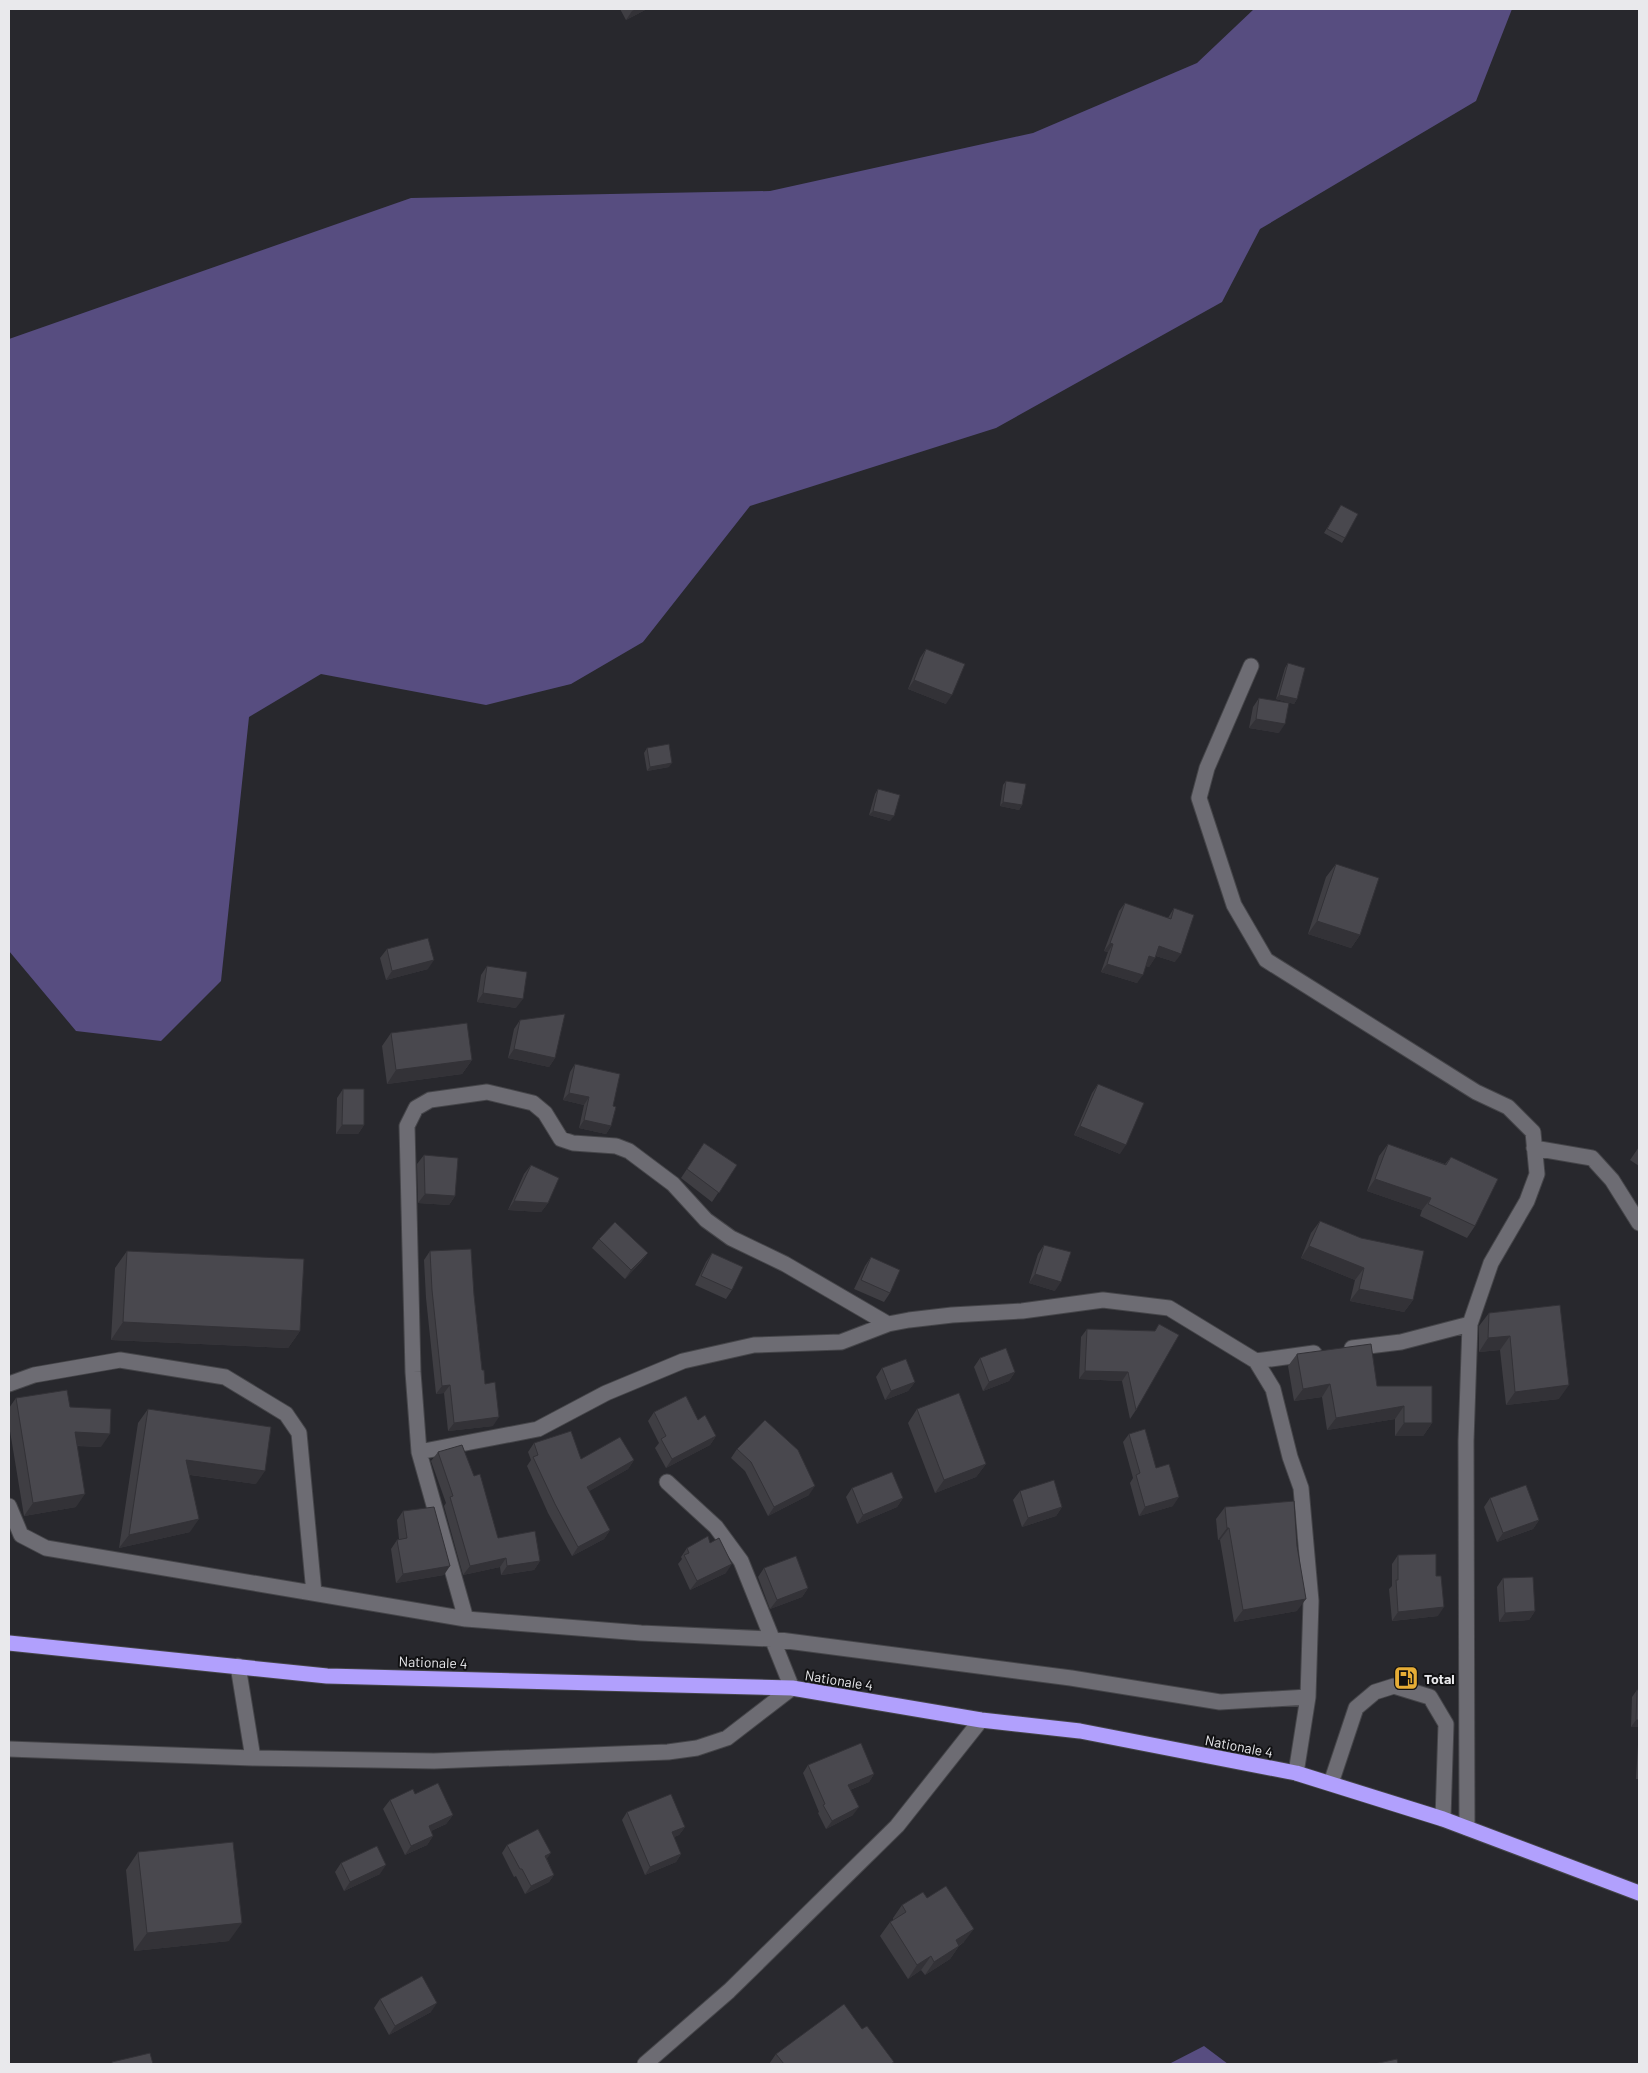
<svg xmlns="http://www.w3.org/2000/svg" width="1648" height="2073" viewBox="0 0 1648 2073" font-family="Barlow,sans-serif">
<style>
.forest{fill:#574d80}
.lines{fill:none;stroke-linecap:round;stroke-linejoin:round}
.minor-casing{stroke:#454549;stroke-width:17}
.highway-casing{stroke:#454549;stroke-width:17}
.minor{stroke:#6d6c73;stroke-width:15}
.highway{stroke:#b1a0fd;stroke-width:15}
.wall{fill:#3f3e43}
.shaded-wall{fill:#333237}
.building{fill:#49484e;stroke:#333237}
.labels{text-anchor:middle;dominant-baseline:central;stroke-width:4;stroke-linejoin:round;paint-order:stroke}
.street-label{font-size:14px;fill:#e9e9ec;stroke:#111113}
.poi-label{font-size:14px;font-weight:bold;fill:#e9e9ec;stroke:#111113;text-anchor:start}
</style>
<rect width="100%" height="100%" fill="#28282d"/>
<!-- forest -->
<path class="forest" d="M 1254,9 L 1512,9 L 1476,101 L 1260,229 L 1222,302 L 996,428 L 750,506 L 643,642 L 571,684 L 486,705 L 321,674 L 249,717 L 221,981 L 161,1041 L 76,1031 L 9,951 L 9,339 L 411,198 L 770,191 L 1033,133 L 1197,63 Z
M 1204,2046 L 1228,2064 L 1169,2064 Z"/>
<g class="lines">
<defs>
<path id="minor" d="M 1251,666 L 1207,768 L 1199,798 L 1234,905 L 1266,960 L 1476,1092 L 1508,1107 L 1533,1132 L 1537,1174 L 1527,1201 L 1491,1263 L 1470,1324 L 1466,1441 L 1467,1828
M 1534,1148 L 1592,1158 L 1612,1180 L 1639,1223
M 1352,1348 L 1401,1342 L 1470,1324
M 1256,1361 L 1314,1353
M 9,1384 L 34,1375 L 120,1360 L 225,1377 L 286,1414 L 299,1433 L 314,1593
M 419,1452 L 538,1429 L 606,1393 L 683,1361 L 754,1345 L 841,1342 L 888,1324 L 909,1320 L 952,1315 L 1022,1311 L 1103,1300 L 1169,1308 L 1256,1361 L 1273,1389 L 1290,1457 L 1301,1488 L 1311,1601 L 1308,1697 L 1296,1773
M 9,1506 L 21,1535 L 46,1548 L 466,1619 L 641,1633 L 772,1639 L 1071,1678 L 1220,1702 L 1308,1697
M 466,1619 L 419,1452 L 413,1372 L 407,1126 L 416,1108 L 430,1100 L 487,1092 L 533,1103 L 545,1113 L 561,1139 L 573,1143 L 616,1146 L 629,1151 L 673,1184 L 706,1220 L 731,1238 L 785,1264 L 888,1324
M 238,1666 L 253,1758
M 9,1749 L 253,1758 L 434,1761 L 668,1752 L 697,1748 L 727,1738 L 792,1688 L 741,1561 L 716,1527 L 667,1482
M 1331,1783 L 1356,1708 L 1375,1692 L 1394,1686 L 1430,1697 L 1446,1724 L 1443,1819
M 645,2064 L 729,1991 L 897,1826 L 981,1720"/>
<path id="highway" d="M 9,1643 L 327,1676 L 792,1688 L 981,1720 L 1080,1731 L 1296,1773 L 1443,1819 L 1639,1893"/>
</defs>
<!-- minor casing -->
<use href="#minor" class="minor-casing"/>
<!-- highway casing -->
<use href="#highway" class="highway-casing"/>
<!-- minor -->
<use href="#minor" class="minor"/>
<!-- highway -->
<use href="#highway" class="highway"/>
</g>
<!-- wall -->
<path class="wall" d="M 620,9 L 647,9 L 626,20 Z
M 1341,505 L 1345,538 L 1342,543 L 1324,533 Z
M 926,649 L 946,704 L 908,689 L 920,658 Z
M 1288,663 L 1297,699 L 1294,704 L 1276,699 L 1285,668 Z
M 1259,698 L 1279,733 L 1249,728 L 1253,707 Z
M 647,748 L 669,767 L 647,771 L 644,753 Z
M 1006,781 L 1022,805 L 1019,810 L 1000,806 L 1003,785 Z
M 878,789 L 890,821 L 869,815 L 875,794 Z
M 1336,864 L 1360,935 L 1351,948 L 1308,934 L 1326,877 Z
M 1125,903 L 1168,918 L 1174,908 L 1175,962 L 1156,956 L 1149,967 L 1146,966 L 1137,983 L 1101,972 L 1108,952 L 1104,951 L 1119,911 Z
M 387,949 L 428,969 L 386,980 L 380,958 Z
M 487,966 L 516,1008 L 477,1002 L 481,975 Z
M 520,1020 L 555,1058 L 549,1067 L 508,1058 L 514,1029 Z
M 391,1033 L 472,1060 L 462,1074 L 387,1084 L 382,1046 Z
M 575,1064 L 611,1126 L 606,1134 L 579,1128 L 584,1105 L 563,1100 L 570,1072 Z
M 1098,1084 L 1120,1154 L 1074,1135 L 1092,1093 Z
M 343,1089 L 364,1125 L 358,1134 L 336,1134 L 337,1098 Z
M 704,1143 L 737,1165 L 712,1202 L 681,1178 Z
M 1388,1144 L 1445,1164 L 1451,1157 L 1475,1226 L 1467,1238 L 1420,1216 L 1422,1210 L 1367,1191 L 1379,1156 Z
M 1639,1147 L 1639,1166 L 1630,1160 Z
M 424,1155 L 455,1196 L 449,1205 L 418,1203 L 417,1164 Z
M 531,1165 L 548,1203 L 541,1212 L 508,1210 L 524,1174 Z
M 1320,1221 L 1361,1238 L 1413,1300 L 1404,1312 L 1350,1301 L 1355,1280 L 1301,1258 L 1311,1233 Z
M 599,1239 L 648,1253 L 641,1262 L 625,1279 L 592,1248 Z
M 1044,1245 L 1055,1291 L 1029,1283 L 1038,1254 Z
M 127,1251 L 300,1331 L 288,1348 L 111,1340 L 115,1268 Z
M 430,1251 L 474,1295 L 482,1370 L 485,1384 L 493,1426 L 448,1431 L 444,1393 L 436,1394 L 426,1298 L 424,1260 Z
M 712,1253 L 732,1290 L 726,1299 L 695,1285 L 706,1262 Z
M 871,1257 L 890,1293 L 884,1302 L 854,1289 L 865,1266 Z
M 1560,1305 L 1559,1399 L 1506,1405 L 1500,1350 L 1479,1352 L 1479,1326 L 1489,1313 Z
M 1159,1324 L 1136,1410 L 1130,1419 L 1122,1381 L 1079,1379 L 1081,1337 L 1087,1329 L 1155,1331 Z
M 1297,1354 L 1377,1386 L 1432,1423 L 1423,1436 L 1395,1436 L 1395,1419 L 1327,1430 L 1322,1397 L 1294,1401 L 1288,1366 Z
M 980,1358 L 1015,1372 L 1009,1381 L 983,1391 L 974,1367 Z
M 882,1368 L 915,1382 L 908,1391 L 885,1400 L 876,1377 Z
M 16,1398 L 70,1407 L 101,1447 L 77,1446 L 76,1507 L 24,1516 L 9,1425 L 9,1408 Z
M 148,1409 L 256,1484 L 190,1475 L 190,1532 L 119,1548 L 138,1423 Z
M 917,1409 L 986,1464 L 976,1477 L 935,1493 L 908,1423 Z
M 654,1412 L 698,1420 L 716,1436 L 710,1445 L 666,1468 L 655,1448 L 659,1443 L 648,1421 Z
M 1129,1434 L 1156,1468 L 1173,1506 L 1139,1516 L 1130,1483 L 1133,1478 L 1123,1442 Z
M 534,1443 L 581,1459 L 634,1460 L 628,1469 L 589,1491 L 610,1530 L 604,1539 L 572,1556 L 548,1513 L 527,1466 L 531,1460 L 528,1452 Z
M 737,1449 L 809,1495 L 768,1516 L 745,1471 L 731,1458 Z
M 438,1452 L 474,1476 L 498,1538 L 540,1561 L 534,1570 L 501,1575 L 500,1567 L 463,1575 L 444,1506 L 446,1503 L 431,1461 Z
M 852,1488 L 903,1498 L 897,1507 L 857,1524 L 846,1497 Z
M 1020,1491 L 1062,1507 L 1056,1516 L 1022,1527 L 1013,1500 Z
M 1490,1498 L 1539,1520 L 1533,1529 L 1497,1542 L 1484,1507 Z
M 1225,1507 L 1297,1611 L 1234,1622 L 1220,1540 L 1218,1540 L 1216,1519 Z
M 403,1511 L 444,1575 L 396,1583 L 391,1549 L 397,1540 L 399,1539 L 397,1520 Z
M 710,1543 L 726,1573 L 690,1590 L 678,1564 L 682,1559 L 681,1557 L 687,1548 Z
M 1398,1555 L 1436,1576 L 1438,1616 L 1392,1621 L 1389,1589 L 1392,1586 L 1392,1564 Z
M 764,1568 L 808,1588 L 802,1597 L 770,1609 L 758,1577 Z
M 1503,1578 L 1535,1611 L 1529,1620 L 1499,1622 L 1497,1587 Z
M 1637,1690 L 1639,1727 L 1631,1727 L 1632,1697 Z
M 1639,1727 L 1639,1779 L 1636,1779 Z
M 808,1765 L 874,1774 L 869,1782 L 850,1790 L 853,1815 L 826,1829 L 818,1813 L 819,1812 L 803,1773 Z
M 415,1794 L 453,1815 L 446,1824 L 431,1831 L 433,1836 L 427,1845 L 405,1855 L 383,1809 L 390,1800 Z
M 627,1812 L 685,1827 L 679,1835 L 674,1837 L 681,1854 L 676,1862 L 645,1875 L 622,1820 Z
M 507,1845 L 547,1859 L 554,1875 L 549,1882 L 525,1894 L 516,1876 L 514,1877 L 502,1853 Z
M 138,1852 L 229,1941 L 134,1951 L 126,1870 Z
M 341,1863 L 380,1874 L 344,1891 L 335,1872 Z
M 927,1898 L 964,1942 L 959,1946 L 950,1959 L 925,1975 L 921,1970 L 908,1979 L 880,1936 L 890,1922 L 893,1920 L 893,1918 L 902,1905 Z
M 380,1999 L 431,2012 L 389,2035 L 374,2008 Z
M 862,2029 L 893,2064 L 769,2064 L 776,2054 Z"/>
<!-- shaded-wall -->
<path class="shaded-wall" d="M 636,9 L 647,9 L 626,20 L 632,11 Z
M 914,680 L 952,695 L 946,704 L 908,689 Z
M 1279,695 L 1297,699 L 1294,704 L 1276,699 Z
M 1256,719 L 1285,724 L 1279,733 L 1249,728 Z
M 672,763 L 669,767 L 647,771 L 650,767 Z
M 1003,802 L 1022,805 L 1019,810 L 1000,806 Z
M 873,811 L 894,816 L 890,821 L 869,815 Z
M 1317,921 L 1360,935 L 1351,948 L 1308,934 Z
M 1110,943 L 1113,944 L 1108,952 L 1104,951 Z
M 1159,946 L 1181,954 L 1175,962 L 1153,955 Z
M 1149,956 L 1155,958 L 1149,967 L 1143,965 Z
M 434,960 L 428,969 L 386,980 L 392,971 Z
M 1107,964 L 1143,975 L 1137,983 L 1101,972 Z
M 483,993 L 523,999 L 516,1008 L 477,1002 Z
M 514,1049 L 555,1058 L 549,1067 L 508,1058 Z
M 472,1060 L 462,1074 L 387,1084 L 396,1070 Z
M 569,1093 L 589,1097 L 584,1105 L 563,1100 Z
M 584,1120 L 611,1126 L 606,1134 L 579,1128 Z
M 342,1125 L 364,1125 L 358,1134 L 336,1134 Z
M 1080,1126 L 1126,1145 L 1120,1154 L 1074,1135 Z
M 1375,1179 L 1431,1198 L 1422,1210 L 1367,1191 Z
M 425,1194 L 455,1196 L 449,1205 L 418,1203 Z
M 514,1201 L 548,1203 L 541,1212 L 508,1210 Z
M 1309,1246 L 1364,1268 L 1355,1280 L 1301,1258 Z
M 648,1253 L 641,1262 L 625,1279 L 631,1270 Z
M 1035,1274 L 1061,1282 L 1055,1291 L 1029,1283 Z
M 1359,1289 L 1413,1300 L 1404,1312 L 1350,1301 Z
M 123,1322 L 300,1331 L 288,1348 L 111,1340 Z
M 1510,1336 L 1500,1350 L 1479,1352 L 1488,1338 Z
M 1085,1371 L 1128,1372 L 1122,1381 L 1079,1379 Z
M 1015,1372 L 1009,1381 L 983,1391 L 989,1382 Z
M 915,1382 L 908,1391 L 885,1400 L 891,1391 Z
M 1330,1384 L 1322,1397 L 1294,1401 L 1303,1389 Z
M 450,1385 L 444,1393 L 436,1394 L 442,1386 Z
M 1569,1385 L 1559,1399 L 1506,1405 L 1515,1392 Z
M 1404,1406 L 1395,1419 L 1327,1430 L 1336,1418 Z
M 499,1417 L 493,1426 L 448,1431 L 454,1423 Z
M 1404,1423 L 1432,1423 L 1423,1436 L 1395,1436 Z
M 75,1432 L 110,1434 L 101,1447 L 66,1445 Z
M 716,1436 L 710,1445 L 666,1468 L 672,1459 Z
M 186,1460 L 265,1471 L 256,1484 L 177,1473 Z
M 634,1460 L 628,1469 L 581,1496 L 587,1487 Z
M 986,1464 L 976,1477 L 935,1493 L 944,1480 Z
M 815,1486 L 809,1495 L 768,1516 L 774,1507 Z
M 85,1494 L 76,1507 L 24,1516 L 33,1503 Z
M 1179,1497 L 1173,1506 L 1139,1516 L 1145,1507 Z
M 903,1498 L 897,1507 L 857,1524 L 863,1515 Z
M 1062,1507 L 1056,1516 L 1022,1527 L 1028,1518 Z
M 199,1519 L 190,1532 L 119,1548 L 129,1535 Z
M 1539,1520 L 1533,1529 L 1497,1542 L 1503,1533 Z
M 1227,1528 L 1229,1528 L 1220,1540 L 1218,1540 Z
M 610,1530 L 604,1539 L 572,1556 L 578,1547 Z
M 506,1558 L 500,1567 L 463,1575 L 470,1566 Z
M 540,1561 L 534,1570 L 501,1575 L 507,1566 Z
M 732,1564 L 726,1573 L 690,1590 L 697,1581 Z
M 450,1566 L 444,1575 L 396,1583 L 403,1574 Z
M 808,1588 L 802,1597 L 770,1609 L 777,1600 Z
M 1306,1599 L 1297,1611 L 1234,1622 L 1243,1610 Z
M 1444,1607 L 1438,1616 L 1392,1621 L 1398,1612 Z
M 1535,1611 L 1529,1620 L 1499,1622 L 1505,1613 Z
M 1636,1720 L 1639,1720 L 1639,1727 L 1631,1727 Z
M 874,1774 L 869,1782 L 842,1793 L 848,1785 Z
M 859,1807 L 853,1815 L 826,1829 L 832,1821 Z
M 453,1815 L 446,1824 L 422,1835 L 429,1826 Z
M 685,1827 L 679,1835 L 666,1840 L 672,1832 Z
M 433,1836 L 427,1845 L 405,1855 L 411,1846 Z
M 551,1853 L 546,1860 L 545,1856 Z
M 681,1854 L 676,1862 L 645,1875 L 650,1867 Z
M 386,1865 L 380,1874 L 344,1891 L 350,1882 Z
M 554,1875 L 549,1882 L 525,1894 L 531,1886 Z
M 242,1923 L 229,1941 L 134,1951 L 147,1933 Z
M 974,1929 L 964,1942 L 946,1954 L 956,1940 Z
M 959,1946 L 950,1959 L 925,1975 L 934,1962 Z
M 931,1956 L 921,1970 L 908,1979 L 917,1965 Z
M 437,2003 L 431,2012 L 389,2035 L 395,2026 Z"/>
<!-- building -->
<path class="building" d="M 1341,505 L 1358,514 L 1345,538 L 1327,529 Z
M 926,649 L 965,664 L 952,695 L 914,680 Z
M 1288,663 L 1305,668 L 1297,699 L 1279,695 Z
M 1259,698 L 1289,703 L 1285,724 L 1256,719 Z
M 669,744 L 672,763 L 650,767 L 647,748 Z
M 1006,781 L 1026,784 L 1022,805 L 1003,802 Z
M 878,789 L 900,795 L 894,816 L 873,811 Z
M 1336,864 L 1379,878 L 1360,935 L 1317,921 Z
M 1125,903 L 1171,919 L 1174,908 L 1194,915 L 1181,954 L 1159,946 L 1155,958 L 1149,956 L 1143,975 L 1107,964 L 1113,944 L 1110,943 Z
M 428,938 L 434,960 L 392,971 L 387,949 Z
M 487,966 L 527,972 L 523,999 L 483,993 Z
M 565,1014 L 555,1058 L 514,1049 L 520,1020 Z
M 467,1023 L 472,1060 L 396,1070 L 391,1033 Z
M 575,1064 L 620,1074 L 613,1106 L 616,1107 L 611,1126 L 584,1120 L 589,1097 L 569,1093 Z
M 1098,1084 L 1144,1103 L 1126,1145 L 1080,1126 Z
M 343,1089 L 364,1089 L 364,1125 L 342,1125 Z
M 704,1143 L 737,1165 L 719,1193 L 687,1169 Z
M 1388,1144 L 1446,1165 L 1451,1157 L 1498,1179 L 1475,1226 L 1428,1204 L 1431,1198 L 1375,1179 Z
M 424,1155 L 458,1158 L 455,1196 L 425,1194 Z
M 531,1165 L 559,1178 L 548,1203 L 514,1201 Z
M 1320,1221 L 1361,1238 L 1424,1251 L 1413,1300 L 1359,1289 L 1364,1268 L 1309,1246 Z
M 615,1222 L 648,1253 L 631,1270 L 599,1239 Z
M 1044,1245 L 1071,1252 L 1061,1282 L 1035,1274 Z
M 471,1249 L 474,1295 L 482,1370 L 484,1370 L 485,1384 L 495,1382 L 499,1417 L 454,1423 L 450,1385 L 442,1386 L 432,1290 L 430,1251 Z
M 127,1251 L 304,1259 L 300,1331 L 123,1322 Z
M 712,1253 L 743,1267 L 732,1290 L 701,1276 Z
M 871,1257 L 900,1270 L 890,1293 L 861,1280 Z
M 1560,1305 L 1569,1385 L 1515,1392 L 1510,1336 L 1488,1338 L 1489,1313 Z
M 1159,1324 L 1179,1335 L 1136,1410 L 1128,1372 L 1085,1371 L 1087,1329 L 1155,1331 Z
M 1371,1344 L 1377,1386 L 1432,1386 L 1432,1423 L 1404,1423 L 1404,1406 L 1336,1418 L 1330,1384 L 1303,1389 L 1297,1354 Z
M 1006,1348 L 1015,1372 L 989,1382 L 980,1358 Z
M 906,1359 L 915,1382 L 891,1391 L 882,1368 Z
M 67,1390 L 70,1407 L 111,1409 L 110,1434 L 75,1432 L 85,1494 L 33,1503 L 16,1398 Z
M 959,1393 L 986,1464 L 944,1480 L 917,1409 Z
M 686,1396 L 698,1420 L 705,1415 L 716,1436 L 672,1459 L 661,1439 L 666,1436 L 654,1412 Z
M 148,1409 L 271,1427 L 265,1471 L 186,1460 L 199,1519 L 129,1535 Z
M 765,1420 L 798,1450 L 815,1486 L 774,1507 L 751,1462 L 737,1449 Z
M 1145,1429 L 1156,1468 L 1169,1464 L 1179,1497 L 1145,1507 L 1136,1475 L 1140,1473 L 1129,1434 Z
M 571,1431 L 581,1459 L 620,1437 L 634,1460 L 587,1487 L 610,1530 L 578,1547 L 555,1504 L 533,1457 L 538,1455 L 534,1443 Z
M 462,1445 L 474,1476 L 480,1474 L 498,1538 L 535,1531 L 540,1561 L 507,1566 L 506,1558 L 470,1566 L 450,1497 L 453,1496 L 438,1452 Z
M 892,1472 L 903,1498 L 863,1515 L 852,1488 Z
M 1054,1480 L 1062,1507 L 1028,1518 L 1020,1491 Z
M 1526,1485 L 1539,1520 L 1503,1533 L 1490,1498 Z
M 1294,1501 L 1297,1546 L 1306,1599 L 1243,1610 L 1229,1528 L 1227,1528 L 1225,1507 Z
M 434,1507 L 450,1566 L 403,1574 L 397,1540 L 407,1538 L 403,1511 Z
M 708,1536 L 710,1543 L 719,1538 L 732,1564 L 697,1581 L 684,1555 L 689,1553 L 687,1548 Z
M 1436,1554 L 1436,1576 L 1441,1576 L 1444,1607 L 1398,1612 L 1396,1580 L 1398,1580 L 1398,1555 Z
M 796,1556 L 808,1588 L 777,1600 L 764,1568 Z
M 1533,1577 L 1535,1611 L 1505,1613 L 1503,1578 Z
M 1637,1690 L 1639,1690 L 1639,1720 L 1636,1720 Z
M 861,1743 L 874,1774 L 848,1785 L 859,1807 L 832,1821 L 823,1805 L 825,1804 L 808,1765 Z
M 438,1783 L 453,1815 L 429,1826 L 433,1836 L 411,1846 L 390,1800 L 413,1789 L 415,1794 Z
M 671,1794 L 685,1827 L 672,1832 L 681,1854 L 650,1867 L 627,1812 Z
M 538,1829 L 551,1853 L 545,1856 L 554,1875 L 531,1886 L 522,1869 L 520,1869 L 507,1845 Z
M 233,1842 L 242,1923 L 147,1933 L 138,1852 Z
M 377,1846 L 386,1865 L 350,1882 L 341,1863 Z
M 946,1886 L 974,1929 L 956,1940 L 959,1946 L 934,1962 L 931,1956 L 917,1965 L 890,1922 L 906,1912 L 902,1905 L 923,1892 L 927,1898 Z
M 422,1976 L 437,2003 L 395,2026 L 380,1999 Z
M 844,2004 L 862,2029 L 867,2026 L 894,2062 L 891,2064 L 784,2064 L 776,2054 Z
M 150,2053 L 153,2064 L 112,2064 L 112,2062 Z
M 1397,2059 L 1398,2064 L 1374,2064 Z"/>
<!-- icons -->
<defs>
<symbol id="fuel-square" viewBox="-11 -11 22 22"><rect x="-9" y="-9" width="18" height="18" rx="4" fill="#e6ad36" stroke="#111113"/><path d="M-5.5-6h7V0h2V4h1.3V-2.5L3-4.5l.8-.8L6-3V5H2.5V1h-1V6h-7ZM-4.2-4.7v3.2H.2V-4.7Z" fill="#111"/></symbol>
</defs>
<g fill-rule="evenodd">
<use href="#fuel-square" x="1392" y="1664" width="28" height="28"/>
</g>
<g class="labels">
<!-- street labels -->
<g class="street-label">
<text transform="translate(433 1662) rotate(2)">Nationale 4</text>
<text transform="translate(839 1680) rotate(9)">Nationale 4</text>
<text transform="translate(1239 1746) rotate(11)">Nationale 4</text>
</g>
<!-- poi labels -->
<g class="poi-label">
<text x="1424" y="1678">Total</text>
</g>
</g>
<!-- border -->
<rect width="1648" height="2073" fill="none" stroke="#e9e9ec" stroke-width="20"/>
</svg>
